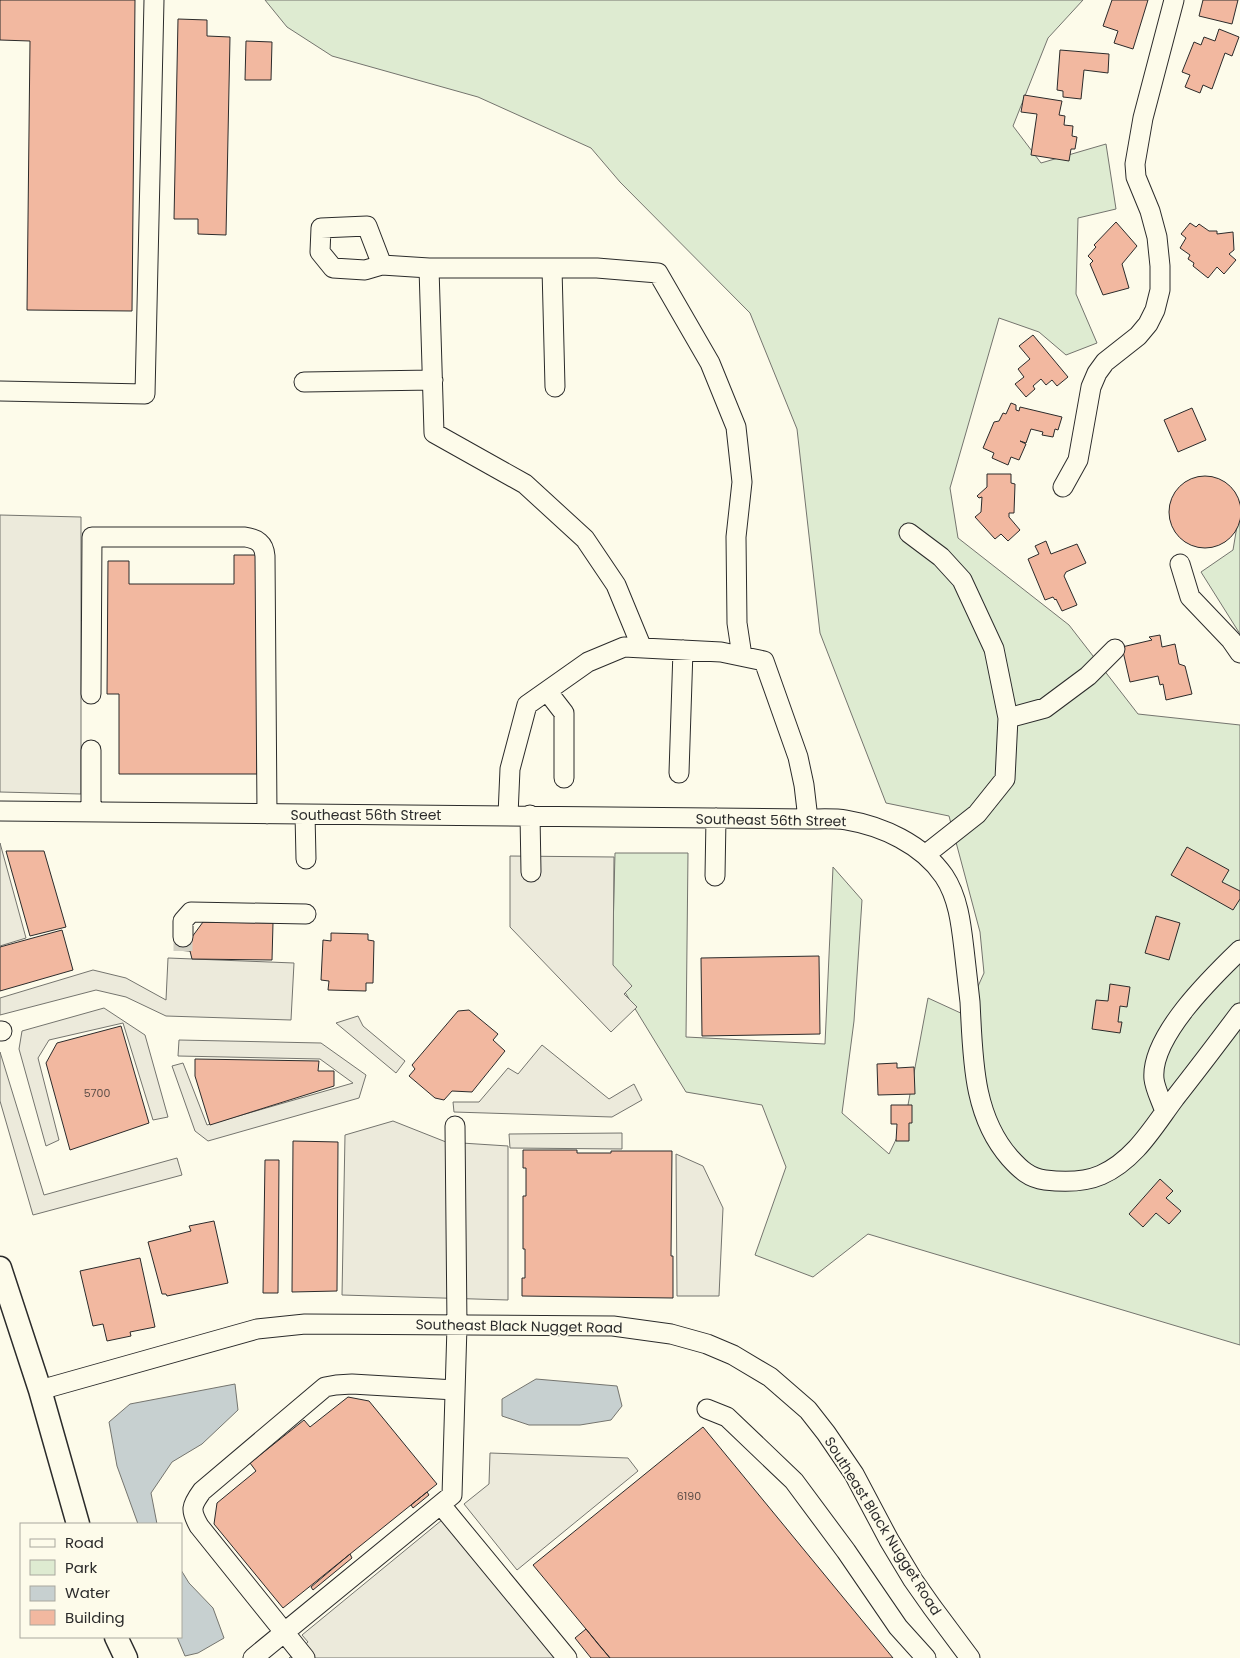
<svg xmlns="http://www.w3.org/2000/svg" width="1240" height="1658" viewBox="0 0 1240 1658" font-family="Poppins,sans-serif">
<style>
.green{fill:#deebd1;stroke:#74746e}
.parking{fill:#eceadb;stroke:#74746e}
.water{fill:#c7d0d0;stroke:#74746e}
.building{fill:#f2b8a0;stroke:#2b2b2b}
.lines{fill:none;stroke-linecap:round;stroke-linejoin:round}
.minor-tunnel{stroke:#d3d1c4;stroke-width:19;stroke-dasharray:19 9;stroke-linecap:butt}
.minor-casing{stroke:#2b2b2b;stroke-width:21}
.major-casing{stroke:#2b2b2b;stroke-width:25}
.minor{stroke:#fdfbea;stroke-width:19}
.major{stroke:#fdfbea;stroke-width:22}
.labels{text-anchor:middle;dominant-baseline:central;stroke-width:4;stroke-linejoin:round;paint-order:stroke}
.number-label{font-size:11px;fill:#5d4e48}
.street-label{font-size:14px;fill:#2b2b2b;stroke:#fdfbea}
</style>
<rect width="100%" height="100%" fill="#fdfbea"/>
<!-- green -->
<path class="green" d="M 265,0 L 1083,0 L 1048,38 L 1013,126 L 1041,163 L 1106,144 L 1116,209 L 1078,218 L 1076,294 L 1097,343 L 1066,355 L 1039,332 L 999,318 L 950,488 L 958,538 L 1069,625 L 1138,714 L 1240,725 L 1240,1345 L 868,1234 L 813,1277 L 755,1255 L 786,1167 L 762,1105 L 686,1092 L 612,971 L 615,853 L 688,853 L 686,1037 L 825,1044 L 833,867 L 862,900 L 854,1021 L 842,1113 L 889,1154 L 905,1121 L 928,998 L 965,1015 L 984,973 L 980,932 L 949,816 L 886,803 L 820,633 L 797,429 L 750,313 L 620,182 L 591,148 L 478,97 L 332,56 L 287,27 Z
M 1240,508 L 1240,634 L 1201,572 L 1233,550 Z"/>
<!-- parking -->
<path class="parking" d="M 0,515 L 81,517 L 81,794 L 0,792 Z
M 0,843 L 26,938 L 0,946 Z
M 510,856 L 614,857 L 613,965 L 632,986 L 624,994 L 637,1007 L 611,1032 L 510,927 Z
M 168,958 L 294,963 L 291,1020 L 166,1016 L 126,997 L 96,990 L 0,1015 L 0,998 L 93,970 L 126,978 L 166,1000 Z
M 104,1008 L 145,1035 L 168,1117 L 153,1120 L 123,1023 L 49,1040 L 38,1058 L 59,1140 L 46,1146 L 19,1049 L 22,1031 Z
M 358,1016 L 363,1026 L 405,1061 L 396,1073 L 336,1023 Z
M 179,1040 L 321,1043 L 366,1075 L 359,1098 L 208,1141 L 195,1131 L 172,1066 L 183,1063 L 207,1125 L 353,1083 L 320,1059 L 178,1056 Z
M 542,1045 L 609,1099 L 634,1084 L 642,1100 L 612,1117 L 454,1112 L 453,1102 L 479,1102 L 508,1068 L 518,1074 Z
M 0,1052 L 44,1195 L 177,1158 L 182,1175 L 33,1215 L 0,1101 Z
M 393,1121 L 446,1142 L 508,1146 L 508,1300 L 342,1295 L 345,1135 Z
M 622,1133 L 622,1149 L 510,1148 L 509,1134 Z
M 676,1154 L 703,1166 L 723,1208 L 719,1296 L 677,1296 Z
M 490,1453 L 628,1458 L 638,1471 L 517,1570 L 464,1504 L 489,1484 Z
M 442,1520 L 555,1658 L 289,1658 L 308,1642 L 302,1635 Z"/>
<!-- water -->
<path class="water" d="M 536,1379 L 617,1386 L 622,1406 L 611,1420 L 580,1425 L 529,1425 L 502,1416 L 502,1399 Z
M 235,1384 L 238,1410 L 202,1444 L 172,1462 L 151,1493 L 157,1524 L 138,1524 L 117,1466 L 109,1422 L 130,1404 Z
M 181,1570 L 189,1583 L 213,1608 L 224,1638 L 198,1653 L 185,1656 L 177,1637 L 181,1637 Z"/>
<!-- building -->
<path class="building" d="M 0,0 L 135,0 L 132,311 L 27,310 L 30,41 L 0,40 Z
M 1112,0 L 1148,0 L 1133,49 L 1114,43 L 1118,31 L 1103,26 Z
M 1203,0 L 1238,0 L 1232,24 L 1199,16 Z
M 178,19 L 207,20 L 207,36 L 230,37 L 226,235 L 198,234 L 198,219 L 174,219 Z
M 1219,29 L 1239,37 L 1232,56 L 1225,53 L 1212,89 L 1203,85 L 1200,93 L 1185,87 L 1190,75 L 1182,72 L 1194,42 L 1201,45 L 1204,37 L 1215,41 Z
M 246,41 L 272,42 L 271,80 L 245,80 Z
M 1060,50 L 1109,54 L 1108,73 L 1084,70 L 1081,99 L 1063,97 L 1063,91 L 1057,90 Z
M 1024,95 L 1062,101 L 1059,115 L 1065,116 L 1064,125 L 1073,126 L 1072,136 L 1077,137 L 1075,149 L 1071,149 L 1069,161 L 1031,155 L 1037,114 L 1021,112 Z
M 1116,222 L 1137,246 L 1122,264 L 1129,288 L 1103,295 L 1090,264 L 1093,261 L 1088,256 L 1096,247 L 1094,245 Z
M 1190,223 L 1196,227 L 1199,224 L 1209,231 L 1217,231 L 1217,234 L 1233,232 L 1234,250 L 1229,254 L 1236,260 L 1224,274 L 1217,267 L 1208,278 L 1193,266 L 1194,263 L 1188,259 L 1190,255 L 1180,248 L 1186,238 L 1181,234 Z
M 1033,335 L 1068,377 L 1057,386 L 1052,380 L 1046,385 L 1041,379 L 1033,386 L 1035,389 L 1026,397 L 1015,384 L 1024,377 L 1018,369 L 1030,359 L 1019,346 Z
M 1011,403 L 1016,405 L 1016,410 L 1019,411 L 1020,407 L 1062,417 L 1058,430 L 1055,429 L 1053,437 L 1042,435 L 1043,432 L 1031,429 L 1026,443 L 1020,441 L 1026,444 L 1019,460 L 1011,457 L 1008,465 L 992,458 L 994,453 L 983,448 L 994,422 L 999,421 L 1003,413 L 1006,414 Z
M 1192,408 L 1206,440 L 1178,452 L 1164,420 Z
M 987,474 L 1011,474 L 1011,483 L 1015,484 L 1014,513 L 1009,513 L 1009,517 L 1020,530 L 1008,541 L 1001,534 L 995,539 L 975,517 L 981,512 L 982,497 L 979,498 L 977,496 L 987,487 Z
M1169 512a36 36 0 1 1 72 0a36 36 0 1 1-72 0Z
M 1046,541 L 1051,554 L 1077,544 L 1086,563 L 1066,572 L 1064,576 L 1077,605 L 1062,611 L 1056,599 L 1055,600 L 1053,597 L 1045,600 L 1028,559 L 1039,554 L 1035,546 Z
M 234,555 L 257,555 L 257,774 L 119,774 L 119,694 L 107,694 L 108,561 L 129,561 L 129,584 L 234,584 Z
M 1160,635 L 1162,647 L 1175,644 L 1179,664 L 1185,666 L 1192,694 L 1166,700 L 1163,684 L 1160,685 L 1158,676 L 1130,682 L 1122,647 L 1152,640 L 1149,637 Z
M 1187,847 L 1229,870 L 1222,882 L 1240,891 L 1240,899 L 1233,910 L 1171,875 Z
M 6,851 L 44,851 L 66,927 L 30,936 Z
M 1156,916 L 1180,923 L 1169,960 L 1145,953 Z
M 203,922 L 273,923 L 272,960 L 192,959 L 190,951 L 176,950 L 175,937 L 192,937 Z
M 62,930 L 73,970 L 0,991 L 0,947 Z
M 331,933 L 368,934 L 368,940 L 374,941 L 373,983 L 366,983 L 366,991 L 328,990 L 329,981 L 321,980 L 323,940 L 331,941 Z
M 819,956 L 820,1034 L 702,1036 L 701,958 Z
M 1110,984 L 1130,987 L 1127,1007 L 1120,1006 L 1118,1022 L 1122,1022 L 1120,1033 L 1092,1029 L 1096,1000 L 1108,1001 Z
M 469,1010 L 498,1034 L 493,1040 L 505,1051 L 472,1092 L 452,1091 L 444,1100 L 435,1098 L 409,1076 L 415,1069 L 412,1065 L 458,1011 Z
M 121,1026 L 149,1123 L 70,1150 L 46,1063 L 57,1043 Z
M 195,1059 L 319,1061 L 318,1071 L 334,1071 L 334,1086 L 210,1125 L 195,1076 Z
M 897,1063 L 897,1068 L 914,1067 L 915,1094 L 878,1095 L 877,1064 Z
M 891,1105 L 912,1105 L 912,1123 L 909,1123 L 909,1141 L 896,1141 L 897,1124 L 891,1124 Z
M 293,1141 L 338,1142 L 337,1291 L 292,1292 Z
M 523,1150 L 577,1150 L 577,1153 L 611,1153 L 611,1151 L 672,1151 L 671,1256 L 673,1256 L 673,1298 L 522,1296 L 522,1278 L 525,1278 L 525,1249 L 523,1249 L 523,1196 L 526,1196 L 526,1168 L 523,1168 Z
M 265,1160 L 279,1160 L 278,1293 L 263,1293 Z
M 1160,1179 L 1173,1191 L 1166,1198 L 1181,1211 L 1169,1224 L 1156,1213 L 1143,1227 L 1129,1214 Z
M 214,1221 L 228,1283 L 167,1296 L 166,1294 L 162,1294 L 148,1242 L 191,1231 L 189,1226 Z
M 140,1258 L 155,1327 L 130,1332 L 131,1336 L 107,1341 L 103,1324 L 93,1326 L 80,1271 Z
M 348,1397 L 369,1401 L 437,1484 L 283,1608 L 214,1524 L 217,1503 L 256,1471 L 250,1463 L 304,1420 L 310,1427 Z
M 703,1427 L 893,1658 L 610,1658 L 533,1565 Z
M 427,1492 L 429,1495 L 413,1508 L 411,1505 Z
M 350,1554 L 352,1558 L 313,1590 L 311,1587 Z
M 586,1629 L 598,1644 L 610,1658 L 591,1658 L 575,1638 Z"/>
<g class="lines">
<!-- minor-tunnel -->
<path class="minor-tunnel" d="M 183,937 L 183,951"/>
<defs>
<path id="minor" d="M 382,265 L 367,226 L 321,228 L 320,252 L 333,268 L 365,270 L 382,265 L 429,268 L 597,268 L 658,273 L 710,363 L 736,427 L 742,482 L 736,537 L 737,623 L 742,656
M 429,268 L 434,433 L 525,484 L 585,539 L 616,585 L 642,648
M 552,268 L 555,387
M 304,382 L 433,380
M 0,391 L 145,394 L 154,0
M 1063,487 L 1078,460 L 1091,387 L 1097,373 L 1105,362 L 1138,336 L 1148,324 L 1155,310 L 1160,290 L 1160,266 L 1157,237 L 1150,211 L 1136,177 L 1135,164 L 1143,118 L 1174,0
M 909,533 L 941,557 L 962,580 L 994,649 L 1008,718 L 1005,779 L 977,814 L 925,855
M 1180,564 L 1190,597 L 1231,640 L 1240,653
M 547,691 L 564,713 L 564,778
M 91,694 L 92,537 L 245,537 C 257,539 264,543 265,556 L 267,814
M 1008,718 L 1045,708 L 1088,676 L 1115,649
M 679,773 L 683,650
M 0,811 L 808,819 C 820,819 834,818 846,820 C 882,826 922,844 944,876 C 958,897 961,923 964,949 C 966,966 968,984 970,1002 C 973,1056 972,1115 1010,1158 C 1020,1169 1029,1178 1045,1180 C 1062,1182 1085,1182 1101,1175 C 1135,1160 1154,1126 1175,1098 C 1197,1070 1219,1041 1240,1013
M 91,812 L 91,750
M 305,814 L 306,859
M 508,815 L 510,769 L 527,705 L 588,662 L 624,647 L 721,652 L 764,661 L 798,757 L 804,785 L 808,819
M 530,815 L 531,872
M 715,876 L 716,818
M 183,937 L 183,921 L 191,912 L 306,914
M 0,1031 L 2,1031
M 1165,1112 C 1162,1102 1155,1089 1154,1079 C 1150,1037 1212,977 1240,950
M 40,1390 L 257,1329 L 305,1324 L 613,1326 L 671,1334 L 707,1344 L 733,1355 L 770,1377 L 808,1410 L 826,1433 L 854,1474 L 889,1540 L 913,1580 L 932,1607 L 970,1658
M 707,1409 L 727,1417 L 794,1481 L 846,1551 L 898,1627 L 926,1658
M 441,1505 L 567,1658
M 253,1658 L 452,1495 L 457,1326 L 455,1126
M 305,1658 L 199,1526 C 190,1510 191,1506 202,1491 L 325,1387 L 336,1385 L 352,1384 L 455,1390"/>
<path id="major" d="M 0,1268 L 40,1390 L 78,1524
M 116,1637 L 126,1658"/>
</defs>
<!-- minor casing -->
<use href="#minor" class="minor-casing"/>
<!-- major casing -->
<use href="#major" class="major-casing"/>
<!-- minor -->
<use href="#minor" class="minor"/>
<!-- major -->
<use href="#major" class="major"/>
</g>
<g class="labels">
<!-- number labels -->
<g class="number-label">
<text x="97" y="1093">5700</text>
<text x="689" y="1496">6190</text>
</g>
<!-- street labels -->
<g class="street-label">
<text x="366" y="815">Southeast 56th Street</text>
<text transform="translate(771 820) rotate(1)">Southeast 56th Street</text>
<text transform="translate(519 1326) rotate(1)">Southeast Black Nugget Road</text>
<text transform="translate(883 1526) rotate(58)">Southeast Black Nugget Road</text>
</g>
</g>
<!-- legend -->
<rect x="20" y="1523" width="162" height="115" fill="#fdfbea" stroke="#a9a89e"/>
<rect x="30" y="1539" width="25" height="8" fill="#fdfbea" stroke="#a9a89e"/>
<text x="65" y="1548" font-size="15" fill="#2b2b2b">Road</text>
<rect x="30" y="1560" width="25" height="15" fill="#deebd1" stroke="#a9a89e"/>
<text x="65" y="1573" font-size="15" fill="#2b2b2b">Park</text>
<rect x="30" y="1586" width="25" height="15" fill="#c7d0d0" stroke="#a9a89e"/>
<text x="65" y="1598" font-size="15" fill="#2b2b2b">Water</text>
<rect x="30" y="1610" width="25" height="15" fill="#f2b8a0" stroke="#a9a89e"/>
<text x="65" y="1623" font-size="15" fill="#2b2b2b">Building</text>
</svg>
